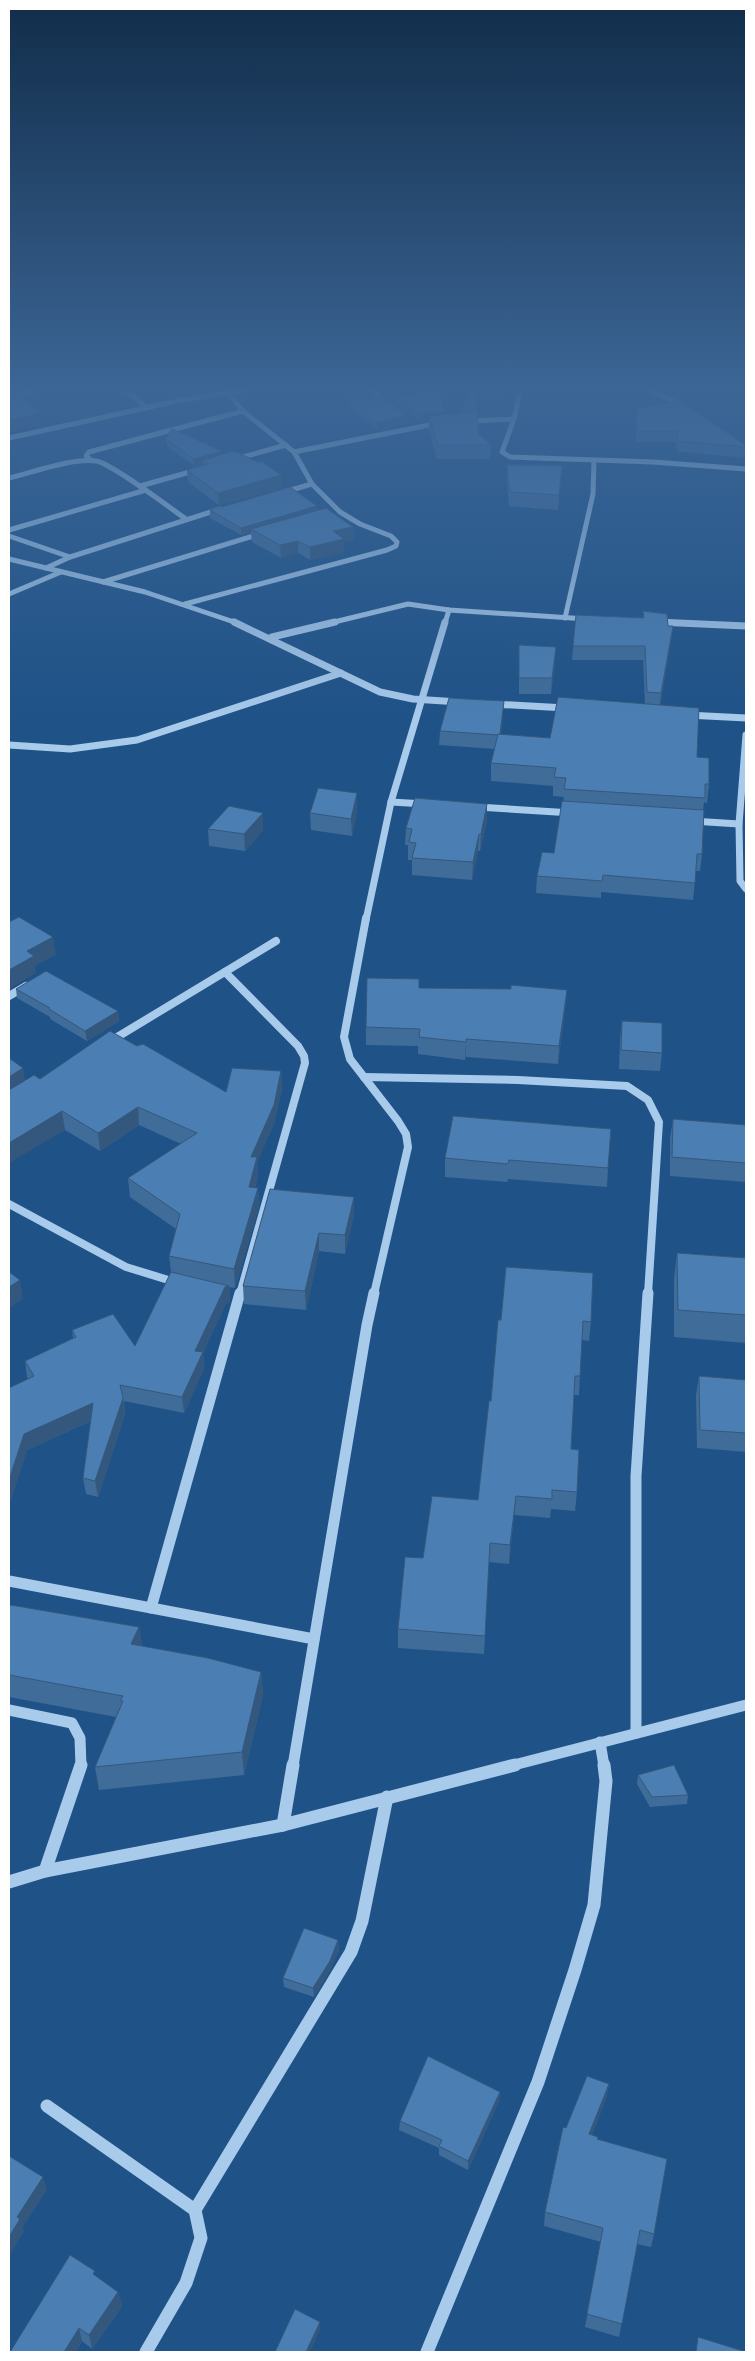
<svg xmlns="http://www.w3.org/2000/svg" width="755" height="2361" font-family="'Work Sans',sans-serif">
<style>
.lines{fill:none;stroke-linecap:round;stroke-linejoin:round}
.minor-far4{stroke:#a8caeb;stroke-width:5}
.minor-far3{stroke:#a8caeb;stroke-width:7}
.minor-far2{stroke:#a8caeb;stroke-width:8}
.minor-far1{stroke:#a8caeb;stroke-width:11}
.minor{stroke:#a8caeb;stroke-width:13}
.wall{fill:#406c99}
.shaded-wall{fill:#34587d}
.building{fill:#4b7eb2;stroke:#34587d}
</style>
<rect width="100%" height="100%" fill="#1f5287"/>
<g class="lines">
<g class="minor-far4">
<polyline points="122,387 147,408"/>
<polyline points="368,387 388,403"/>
<polyline points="521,387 514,419 502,452 510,457 653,462 746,469"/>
<polyline points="643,387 684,406"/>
<polyline points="9,396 33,390 31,387"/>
<polyline points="467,421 514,419"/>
<polyline points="9,438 177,401 259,387"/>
<polyline points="294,452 439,423"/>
<polyline points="236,459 286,445"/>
<polyline points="91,460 86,456 89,452 243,411"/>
<path d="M 9,478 C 34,472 71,458 96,461 C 111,463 170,508 186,519"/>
<polyline points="140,486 197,470"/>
<polyline points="284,492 312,484"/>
<polyline points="9,530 146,490"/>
<polyline points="9,536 70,557"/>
<polyline points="9,559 145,592 237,623"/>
<polyline points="46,568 70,557 220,509"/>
<polyline points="103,582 263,533"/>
<polyline points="9,594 61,572"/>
<polyline points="185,604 387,550 396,546 397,542 391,536 360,524 340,512 312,484 294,452 243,411 228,393"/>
<polyline points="565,618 593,494 594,461"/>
<polyline points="657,622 680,623"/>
<polyline points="330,623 408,604 449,610 587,619"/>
<polyline points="445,623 449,610"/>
</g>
<g class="minor-far3">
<polyline points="234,622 380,692 413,699 459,702"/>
<polyline points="657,622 746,626"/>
<polyline points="272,637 335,622"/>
<polyline points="492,704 566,708"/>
<polyline points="687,715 746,718"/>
<polyline points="746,735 739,824 740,881 746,889"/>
<polyline points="9,745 70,749 137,740 341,673"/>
<polyline points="391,802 425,804"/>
<polyline points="477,807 572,813"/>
<polyline points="692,821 739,824"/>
<polyline points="366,920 391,802 445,622"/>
</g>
<g class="minor-far2">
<polyline points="366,918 344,1037 350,1059 398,1121 406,1134 408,1147 374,1294"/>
<polyline points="225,972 298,1046 304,1056 305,1063 240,1294"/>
<polyline points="9,996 26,986"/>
<polyline points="109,1042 276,941"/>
<polyline points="364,1077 518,1080 627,1086 648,1100 659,1122 648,1294"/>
<polyline points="9,1204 126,1267 178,1283"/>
</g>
<g class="minor-far1">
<polyline points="9,1581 314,1639"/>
<polyline points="151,1608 240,1293"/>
<polyline points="9,1710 72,1723 80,1738 81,1766"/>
<polyline points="636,1733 636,1476 648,1293"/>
<polyline points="600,1742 604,1766"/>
<polyline points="293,1766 367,1325 374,1293"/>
<polyline points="510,1766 746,1705"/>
</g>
<g class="minor">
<polyline points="283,1825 293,1765"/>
<polyline points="45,1871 81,1765"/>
<polyline points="9,1882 45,1871 283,1825 515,1765"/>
<polyline points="47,2106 195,2210 201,2238 186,2283 146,2352"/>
<polyline points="195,2210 351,1952 362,1921 387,1797"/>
<polyline points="427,2352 538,2082 575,1970 594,1905 606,1781 604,1765"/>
</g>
</g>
<g class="wall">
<polygon points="417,387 421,387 443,408 447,414 460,413 461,410 475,387 479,434 491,445 490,459 437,459 429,430 429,420 419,421 395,403 395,396 418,394"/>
<polygon points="476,387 503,387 503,394 476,392"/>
<polygon points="676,397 746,446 746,458 677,451 676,442 636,442 637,409 675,401"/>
<polygon points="349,400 407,423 377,429 349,407"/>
<polygon points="166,439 222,455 281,475 282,488 219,505 188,482 187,470 203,465 203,464 195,466 167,446"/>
<polygon points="507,465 562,466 558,510 509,506 507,480"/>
<polygon points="317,506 317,510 353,527 354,540 344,542 344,552 310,560 298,553 281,558 252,542 251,533 241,535 210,518 210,510"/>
<polygon points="643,611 668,626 673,626 671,640 660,705 697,757 709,784 707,803 704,802 703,810 702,854 700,871 696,871 693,900 601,892 601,898 536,893 537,876 554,853 564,797 553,796 553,786 491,781 491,763 495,749 439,745 440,731 503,715 501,734 550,738 645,704 643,660 572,660 576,615 643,618"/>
<polygon points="519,645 555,662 551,694 519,694"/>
<polygon points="357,793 357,810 352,836 311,830 310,813"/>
<polygon points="487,821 480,851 478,851 472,880 412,875 412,860 408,860 408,845 405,845 406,828"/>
<polygon points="208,829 263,830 245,851 209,846"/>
<polygon points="419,988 567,990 565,1008 558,1064 466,1057 465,1060 418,1054 418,1046 366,1045 366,1027"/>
<polygon points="16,989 118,1011 119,1021 87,1041 50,1019 50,1017 17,998"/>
<polygon points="622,1021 662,1053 660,1071 619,1069 620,1039"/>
<polygon points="137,1046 226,1092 281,1071 282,1089 274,1123 257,1162 258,1176 255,1188 258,1188 259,1206 235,1288 229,1287 230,1302 226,1303 203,1353 204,1368 184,1413 124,1401 125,1414 98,1497 86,1494 83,1478 91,1421 27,1450 10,1502 9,1501 9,1388 28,1379 27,1377 25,1361 73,1338 72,1330 135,1346 171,1272 169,1256 176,1229 130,1197 128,1178 181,1144 139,1125 100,1151 65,1130 25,1080 40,1079"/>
<polygon points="453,1116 608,1168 607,1187 508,1179 507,1182 445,1177 445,1158"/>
<polygon points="673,1119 746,1125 746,1182 670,1176 670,1138"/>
<polygon points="354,1197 354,1215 345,1254 319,1251 306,1310 244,1304 243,1286"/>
<polygon points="677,1253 746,1258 746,1343 674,1337 674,1279"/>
<polygon points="506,1267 591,1322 589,1341 582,1340 580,1376 579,1395 574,1395 571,1449 577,1492 575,1511 551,1509 550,1518 514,1515 509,1564 489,1562 484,1654 398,1648 398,1629 423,1558 478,1500 501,1320"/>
<polygon points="699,1376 746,1380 746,1452 697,1448 696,1395"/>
<polygon points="9,1605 139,1627 142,1646 261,1672 263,1695 244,1775 99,1790 95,1767 116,1717 9,1697"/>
<polygon points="638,1775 688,1795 687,1804 650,1807 637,1784"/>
<polygon points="338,1940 339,1950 330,1970 314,1997 284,1987 283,1978"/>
<polygon points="609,2084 606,2098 592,2135 597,2139 654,2234 651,2247 637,2244 619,2337 585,2327 601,2242 544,2226 545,2212 566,2128"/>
<polygon points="500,2092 499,2101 468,2170 439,2155 439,2148 399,2130 400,2121"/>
<polygon points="97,2277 118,2292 122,2306 92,2349 82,2341 76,2352 10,2352"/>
</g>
<g class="shaded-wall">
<polygon points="447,411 446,418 429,416 429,420 419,421 419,414"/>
<polygon points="42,413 44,424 9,431 9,420"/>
<polygon points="407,416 407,423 377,429 377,422"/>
<polygon points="222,451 223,458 203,460 203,464 195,466 194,459"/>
<polygon points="562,466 561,480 558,510 559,495"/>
<polygon points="281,475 282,488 219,505 218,493"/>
<polygon points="317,506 318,514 251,529 251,533 241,535 241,528"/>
<polygon points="353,527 354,540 344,542 344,552 310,560 310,547 333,531"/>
<polygon points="298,541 298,553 281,558 280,545"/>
<polygon points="673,626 671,640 659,708 661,693"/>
<polygon points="556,647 555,662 551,694 552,678"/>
<polygon points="504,701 503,715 499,749 499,735"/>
<polygon points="357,793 357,810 352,836 351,819"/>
<polygon points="487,804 487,821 480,851 481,834"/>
<polygon points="263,813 263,830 245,851 244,834"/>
<polygon points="479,834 478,851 472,880 473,862"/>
<polygon points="53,937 56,955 35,966 36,973 9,989 9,970 27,951"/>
<polygon points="567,990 565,1008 558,1064 559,1046"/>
<polygon points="118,1011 119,1021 87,1041 85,1031"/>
<polygon points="466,1039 466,1057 465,1060 466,1042"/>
<polygon points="23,1068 26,1086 9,1097 9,1077"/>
<polygon points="281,1071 282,1089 274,1123 257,1162 258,1176 250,1205 249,1187 251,1157"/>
<polygon points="138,1107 139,1125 100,1151 98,1133"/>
<polygon points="62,1111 65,1130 9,1163 9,1143"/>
<polygon points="258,1188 259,1206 235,1288 234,1269"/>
<polygon points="354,1197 354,1215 345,1254 345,1235"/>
<polygon points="319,1233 319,1251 306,1310 305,1291"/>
<polygon points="20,1280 23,1299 9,1308 9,1287"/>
<polygon points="229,1286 230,1302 226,1303 203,1353 204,1368 184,1413 182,1397 195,1351 225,1287"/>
<polygon points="123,1398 125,1414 98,1497 95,1481"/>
<polygon points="93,1403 95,1419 27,1450 10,1502 9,1495 9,1480 24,1434"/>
<polygon points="516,1496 514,1515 509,1564 510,1545"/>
<polygon points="139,1627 143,1650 131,1644"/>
<polygon points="261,1672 263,1695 244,1775 242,1752"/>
<polygon points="338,1940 339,1950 330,1970 314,1997 313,1988"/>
<polygon points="609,2084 606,2098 587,2148 589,2134"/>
<polygon points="500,2092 499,2101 468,2170 468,2161"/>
<polygon points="43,2177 47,2190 23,2227 24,2232 9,2256 9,2237 17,2217"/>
<polygon points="118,2292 122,2306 92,2349 89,2335"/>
<polygon points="320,2322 320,2330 310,2352 306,2352"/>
<polygon points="79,2328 82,2341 76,2352 64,2352"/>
</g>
<g class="building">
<polygon points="418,387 421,387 427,393 441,392 443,408 447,411 419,414 395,396 420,393"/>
<polygon points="469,387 475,387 477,410 461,410"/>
<polygon points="9,390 17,393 42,413 9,420"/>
<polygon points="383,397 407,416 377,422 349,400"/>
<polygon points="676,397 746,446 746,447 678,441 677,431 637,431 637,409 676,401"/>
<polygon points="477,412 479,434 491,445 438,445 429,416"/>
<polygon points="172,429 222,451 194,459 166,439"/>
<polygon points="234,451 258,462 261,461 281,475 218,493 187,470 209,464 203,460"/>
<polygon points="507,465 562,466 559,495 510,492"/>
<polygon points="290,487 317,506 241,528 210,510 229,505"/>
<polygon points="326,508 353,527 333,531 344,539 310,547 298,541 280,545 251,529"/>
<polygon points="643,611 667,614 668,626 673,626 661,693 647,692 645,646 573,646 576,615 644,618"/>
<polygon points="519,645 556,647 552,678 519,678"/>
<polygon points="558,697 699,708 697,757 709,758 709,784 705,784 705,798 564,789 566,778 554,777 556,768 491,763 498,734 550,738"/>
<polygon points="449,698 504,701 500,734 498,734 498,735 440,731"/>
<polygon points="318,788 357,793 351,819 310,813"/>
<polygon points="415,798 487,804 481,834 479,834 473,862 412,858 416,843 409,842 412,829 406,828"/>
<polygon points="562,801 704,810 702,854 697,854 695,883 603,875 602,881 537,876 542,852 554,853"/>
<polygon points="229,806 263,813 244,834 208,829"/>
<polygon points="19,917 53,937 27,951 34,956 9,970 9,922"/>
<polygon points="46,971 118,1011 85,1031 49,1009 50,1008 16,989"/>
<polygon points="367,978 419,979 419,988 511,989 511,985 567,990 559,1046 466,1039 466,1042 419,1037 420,1029 366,1027"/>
<polygon points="622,1021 662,1023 662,1053 621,1050"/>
<polygon points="110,1031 137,1046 143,1044 226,1092 232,1068 281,1071 274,1105 251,1157 257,1157 249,1187 258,1188 234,1269 169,1256 180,1214 128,1178 197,1133 138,1107 98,1133 62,1111 9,1143 9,1090 34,1075 40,1079"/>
<polygon points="9,1058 23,1068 9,1077"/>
<polygon points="453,1116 611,1129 608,1168 509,1160 508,1164 445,1158"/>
<polygon points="673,1119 746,1125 746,1163 672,1157"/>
<polygon points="270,1189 354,1197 345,1235 319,1233 305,1291 243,1286"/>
<polygon points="677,1253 746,1258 746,1315 678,1310"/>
<polygon points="506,1267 593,1273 591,1322 583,1321 580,1376 575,1376 571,1449 579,1450 577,1492 552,1490 552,1499 516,1496 510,1545 490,1543 485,1636 398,1629 405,1557 423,1558 432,1496 478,1500 489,1401 491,1401 498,1320 501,1320"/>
<polygon points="9,1272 20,1280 9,1287"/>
<polygon points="171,1272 229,1286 225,1287 195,1351 203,1352 182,1397 120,1385 123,1398 95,1481 83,1478 93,1403 24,1434 9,1480 9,1388 34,1376 25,1361 76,1337 72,1330 113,1314 135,1346"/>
<polygon points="699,1376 746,1380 746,1433 700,1430"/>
<polygon points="9,1605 17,1606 139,1627 131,1644 208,1658 261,1672 242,1752 95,1767 123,1701 120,1701 123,1696 9,1675"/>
<polygon points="674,1765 688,1795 652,1797 638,1775"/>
<polygon points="304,1928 338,1940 330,1961 313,1988 283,1978"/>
<polygon points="428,2056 500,2092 468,2161 439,2146 442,2140 400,2121"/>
<polygon points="587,2076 609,2084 589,2134 598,2137 597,2139 667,2159 654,2234 640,2230 622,2324 587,2314 603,2228 545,2212 563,2127 566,2128"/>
<polygon points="9,2156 43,2177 17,2217 20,2219 9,2237"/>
<polygon points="70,2255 95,2271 93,2274 118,2292 89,2335 79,2328 64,2352 10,2352"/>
<polygon points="295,2309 320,2322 306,2352 275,2352"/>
<polygon points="698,2337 743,2351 743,2352 696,2352"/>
</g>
<linearGradient id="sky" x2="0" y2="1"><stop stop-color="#112d4a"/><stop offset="0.54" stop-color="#3c6696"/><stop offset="1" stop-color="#3c6696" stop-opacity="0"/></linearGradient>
<rect width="755" height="718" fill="url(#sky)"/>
<rect width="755" height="2361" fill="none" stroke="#ffffff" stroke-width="20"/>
</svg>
